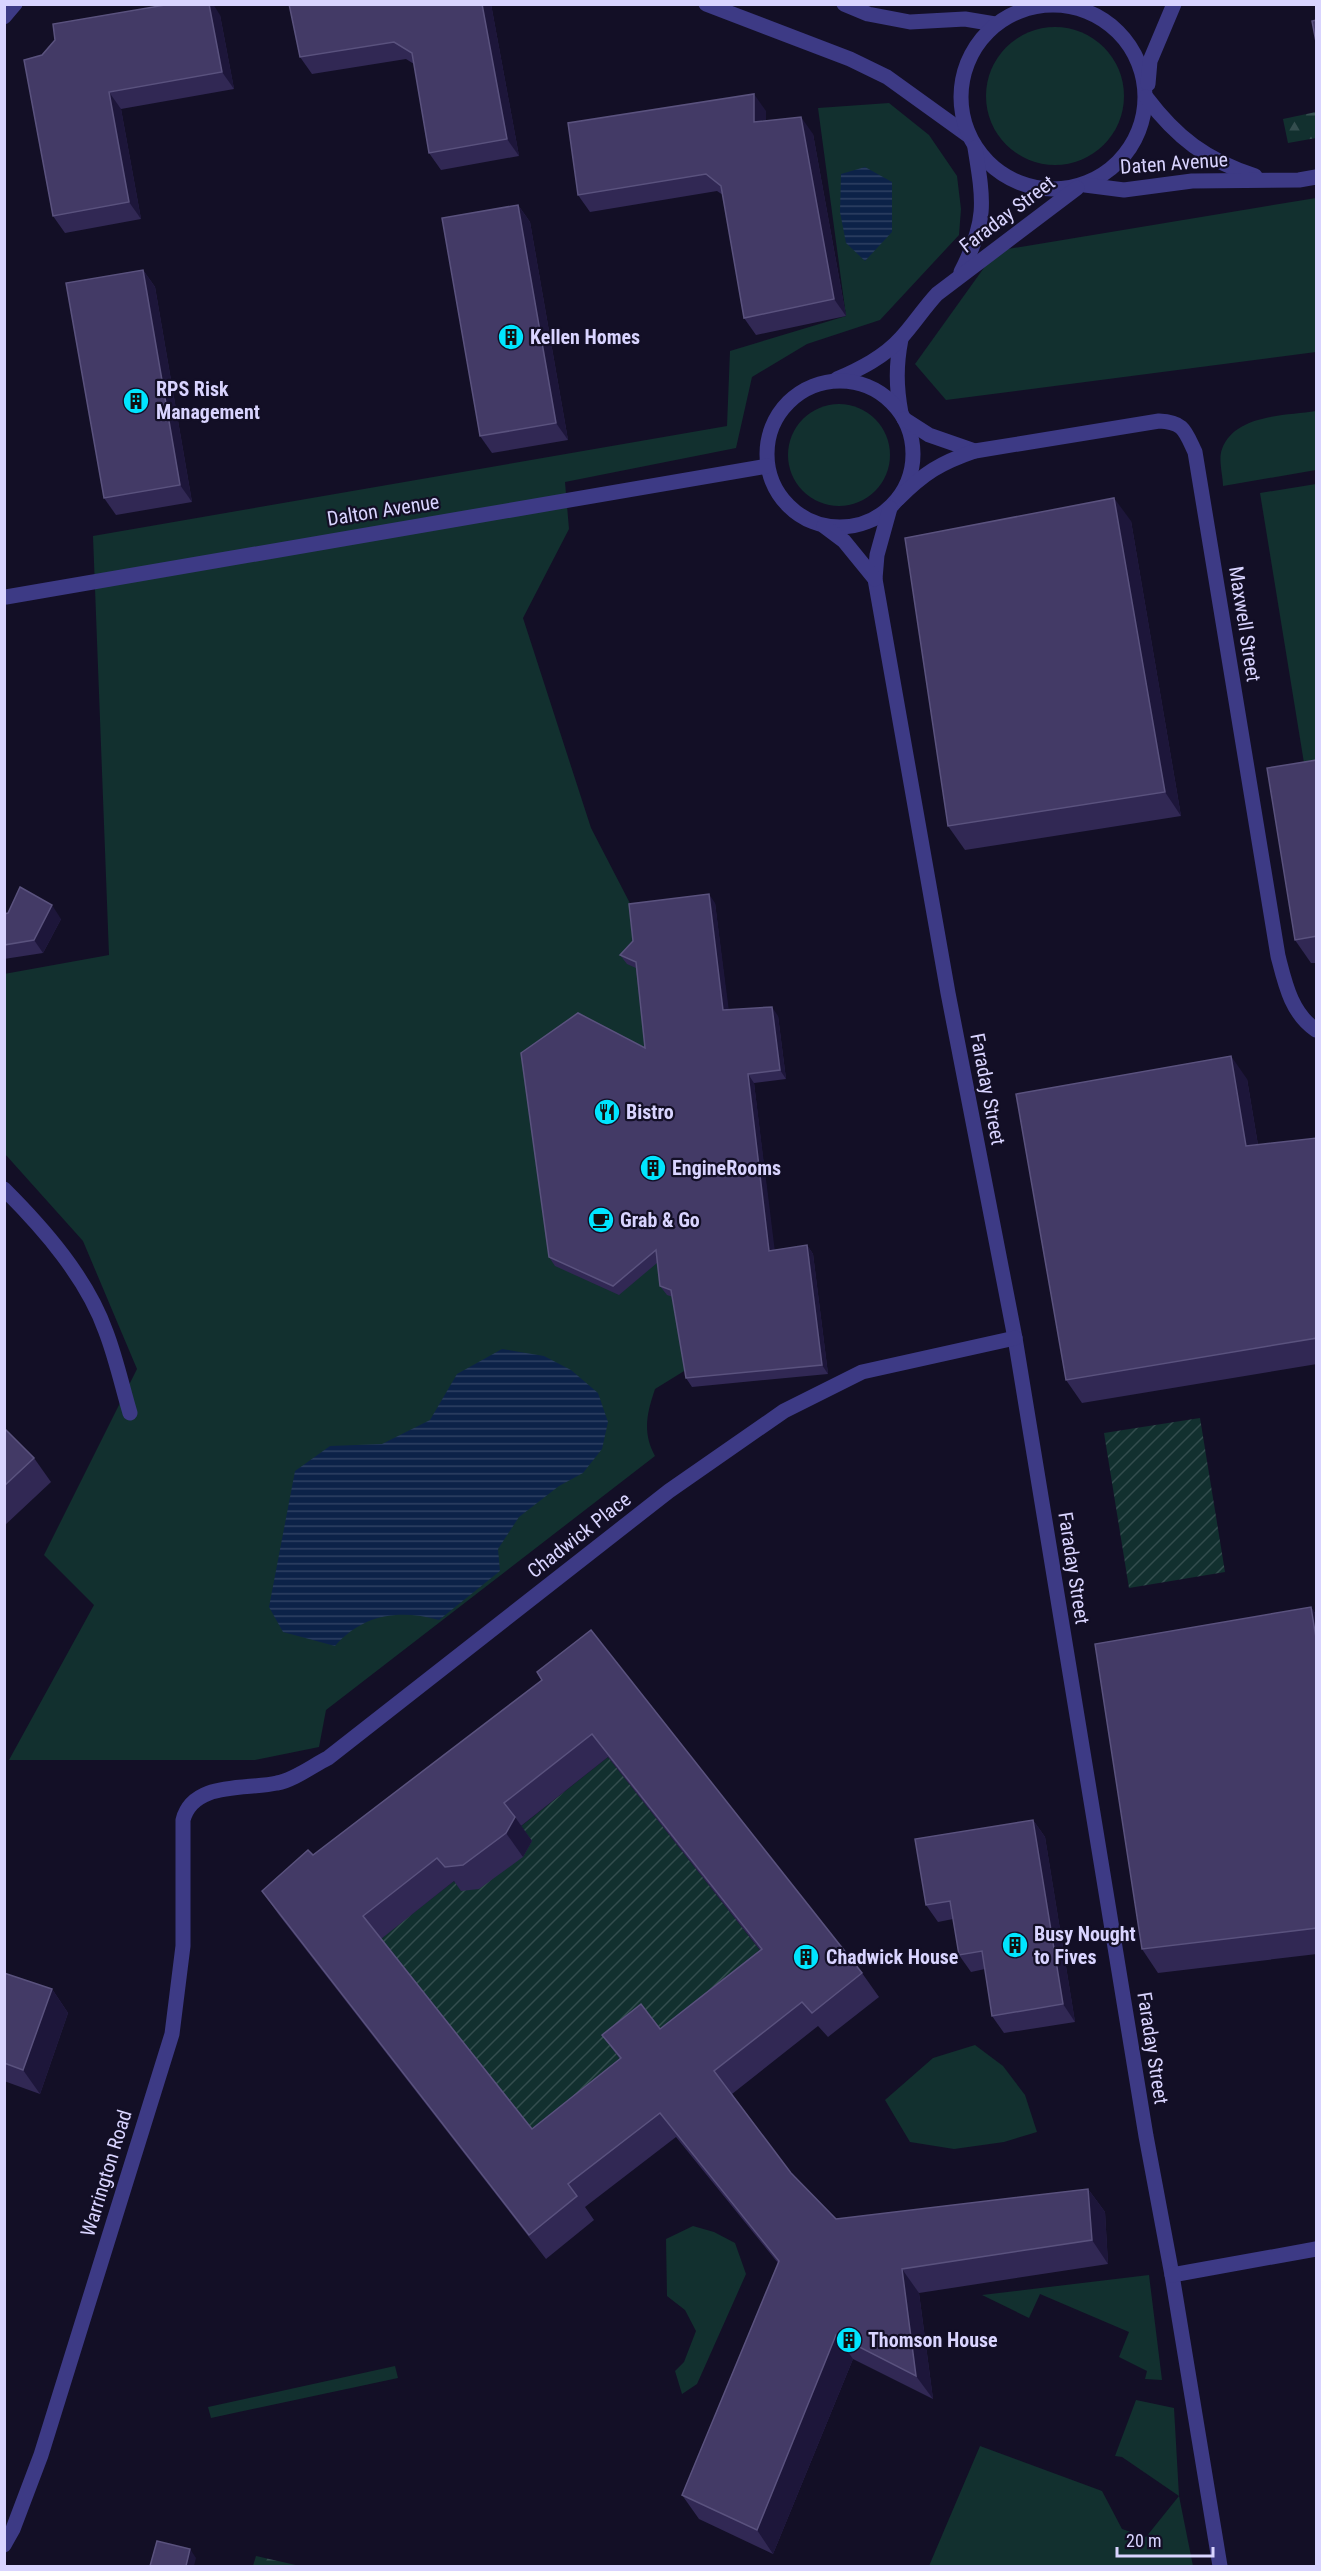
<svg xmlns="http://www.w3.org/2000/svg" width="1321" height="2571" font-family="'Roboto Condensed',sans-serif">
<style>
.green{fill:#12302f}
.forest{fill:url(#forest-firs)}
.garden{fill:url(#garden-furrows)}
.water{fill:url(#water-rules)}
.lines{fill:none;stroke-linecap:round;stroke-linejoin:round}
.minor{stroke:#3d3a85;stroke-width:15}
.wall{fill:#312854;fill-rule:evenodd}
.shaded-wall{fill:#1d163a}
.building{fill:#433a66;stroke:#5a527e;stroke-width:1.5;fill-rule:evenodd}
.labels{text-anchor:middle;dominant-baseline:central;stroke-width:4.5;stroke-linejoin:round;paint-order:stroke}
.street-label{font-size:20px;fill:#d9d4ff;stroke:#130f26}
.poi-label{font-size:20px;font-weight:bold;fill:#d9d4ff;stroke:#130f26;text-anchor:start}
</style>
<defs>
<pattern id="forest-firs" width="22" height="20" patternUnits="userSpaceOnUse" patternTransform="scale(1.5)"><rect width="22" height="20" fill="#12302f"/><path d="M5 1l3.5 6h-7zM16 11l3.5 6h-7z" fill="#344d4e"/></pattern>
<pattern id="garden-furrows" width="10" height="10" patternUnits="userSpaceOnUse" patternTransform="scale(1.5)"><rect width="10" height="10" fill="#12302f"/><path d="M-1 1l2-2M0 10L10 0M9 11l2-2" fill="none" stroke="#344d4e"/></pattern>
<pattern id="water-rules" width="6" height="5" patternUnits="userSpaceOnUse" patternTransform="scale(1.5)"><rect width="6" height="5" fill="#0c2248"/><path d="M0 2.5h6" fill="none" stroke="#2f4163"/></pattern>
</defs>
<rect width="100%" height="100%" fill="#130f26"/>
<g class="green">
<circle cx="1055" cy="96" r="69"/>
<path d="M 889,103 L 929,135 L 957,176 L 961,209 L 959,235 L 880,320 L 807,344 L 752,377 L 736,448 L 565,482 L 569,529 L 523,618 L 591,828 L 635,913 L 642,971 L 662,1258 L 678,1299 L 689,1368 L 655,1389 C 647,1413 642,1432 655,1456 L 326,1710 L 319,1747 L 255,1760 L 9,1760 L 94,1605 L 44,1555 L 137,1369 L 83,1241 L 5,1154 L 4,974 L 109,955 L 93,536 L 727,426 L 730,351 L 846,316 L 818,108 Z"/>
<polygon points="1316,198 1316,352 946,400 915,364 996,251"/>
<circle cx="839" cy="455" r="51"/>
<path d="M 1316,411 L 1316,470 L 1223,486 C 1223,476 1218,459 1222,449 C 1235,414 1285,416 1316,411 Z"/>
<polygon points="1316,484 1316,768 1305,769 1260,493"/>
<polygon points="975,2045 1003,2066 1025,2095 1037,2132 1004,2142 954,2149 910,2142 885,2100 933,2058"/>
<polygon points="693,2226 714,2232 735,2243 746,2274 697,2384 682,2394 675,2371 684,2362 696,2331 685,2310 667,2296 666,2239"/>
<polygon points="1149,2275 1162,2380 1145,2379 1147,2371 1119,2357 1129,2332 1040,2294 1029,2318 982,2295"/>
<polygon points="395,2366 398,2378 211,2418 208,2407"/>
<polygon points="1136,2400 1174,2408 1179,2496 1193,2566 929,2566 980,2446 1102,2491 1122,2529 1146,2537 1179,2496 1122,2457 1115,2456"/>
</g>
<g class="forest">
<polygon points="1316,112 1316,138 1288,143 1283,119"/>
<polygon points="256,2556 300,2566 253,2566"/>
</g>
<g class="garden">
<polygon points="1200,1418 1225,1572 1129,1588 1104,1433"/>
<polygon points="608,1757 778,1973 632,2076 549,2152 379,1940 454,1881 461,1890 520,1827"/>
</g>
<g class="water">
<polygon points="865,167 892,182 892,232 865,261 846,243 840,212 841,174"/>
<path d="M 502,1349 L 544,1356 L 571,1370 L 598,1393 L 608,1422 L 602,1449 L 583,1473 L 559,1486 L 519,1517 L 498,1549 L 500,1571 L 439,1620 C 399,1609 363,1614 335,1646 L 283,1632 L 269,1607 L 295,1471 L 330,1446 L 382,1444 L 430,1420 L 457,1374 Z"/>
</g>
<g class="lines">
<g class="minor">
<polyline points="706,4 850,59 887,77 969,136"/>
<polyline points="844,4 868,14 910,22 965,19 995,24"/>
<circle cx="1053" cy="97" r="92"/>
<polyline points="4,17 15,4"/>
<polyline points="1148,84 1150,61 1174,4"/>
<path d="M 1146,97 C 1177,138 1206,160 1255,176"/>
<polyline points="1085,185 1124,190 1192,181 1299,180 1316,177"/>
<path d="M 961,272 C 987,221 984,203 975,148"/>
<path d="M 901,339 C 896,365 896,386 901,413"/>
<path d="M 837,379 C 860,369 884,357 901,338 C 913,325 924,308 937,294 L 1077,188"/>
<circle cx="840" cy="454" r="73"/>
<polyline points="904,419 929,435 975,451"/>
<path d="M 898,499 C 924,473 940,463 975,451 L 1159,421 C 1184,422 1185,431 1195,452 L 1278,956 C 1285,983 1291,1013 1316,1030"/>
<polyline points="890,508 877,555 875,579 948,993 1015,1338 1146,2136 1172,2275 1220,2566"/>
<polyline points="824,526 844,541 875,579"/>
<polyline points="6,597 767,466"/>
<path d="M 4,1189 C 44,1229 87,1278 106,1332 C 116,1358 122,1386 130,1413"/>
<polyline points="1172,2275 1316,2249"/>
<path d="M 4,2545 L 13,2529 L 41,2455 L 172,2034 L 183,1946 L 183,1820 C 193,1781 246,1790 277,1783 C 294,1780 312,1766 328,1758 L 669,1491 L 784,1411 L 862,1372 L 1015,1338"/>
</g>
</g>
<g class="wall">
<polygon points="289,4 491,4 519,156 441,170 429,153 414,64 406,59 312,74 300,57"/>
<polygon points="220,15 234,89 121,109 141,219 65,233 53,216 24,60"/>
<polygon points="766,111 766,121 813,134 846,316 756,335 744,318 723,195 717,191 590,212 578,195"/>
<polygon points="518,205 530,222 568,440 492,453 480,436"/>
<polygon points="143,270 155,287 192,502 116,515 104,498"/>
<polygon points="1131,521 1181,816 965,850 948,826"/>
<polygon points="1317,760 1317,963 1311,963 1295,940"/>
<polygon points="715,903 728,1009 778,1016 786,1079 754,1083 774,1250 807,1245 813,1254 828,1374 692,1387 686,1378 673,1297 667,1295 660,1286 657,1263 619,1295 555,1266 549,1257 645,1048 636,968 627,964 620,955"/>
<polygon points="4,914 61,919 43,953 4,959"/>
<polygon points="1247,1079 1258,1145 1317,1138 1317,1364 1082,1403 1066,1380"/>
<polygon points="4,1428 34,1458 51,1482 4,1526"/>
<polygon points="1311,1607 1317,1616 1317,1954 1158,1973 1142,1949"/>
<path d="M 542,1680 L 862,1973 L 879,1997 L 828,2037 L 818,2026 L 732,2094 L 791,2173 L 836,2219 L 1088,2189 L 1105,2212 L 1108,2264 L 919,2293 L 933,2399 L 853,2359 L 773,2554 L 699,2519 L 682,2495 L 778,2263 L 676,2137 L 585,2207 L 594,2220 L 546,2259 L 279,1915 L 262,1891 L 313,1855 ZM 608,1757 L 760,1950 L 660,2029 L 602,2035 L 620,2059 L 532,2129 L 381,1939 L 454,1881 L 461,1891 L 479,1889 L 523,1857 L 532,1841 L 521,1826 Z"/>
<polygon points="1033,1820 1045,1837 1075,2022 1004,2033 992,2016 985,1969 971,1972 959,1955 953,1919 938,1922 926,1905"/>
<polygon points="4,1973 52,1989 68,2013 40,2094 4,2081"/>
</g>
<g class="shaded-wall">
<polygon points="209,4 213,4 220,15 234,89 222,72"/>
<polygon points="482,4 491,4 519,156 507,139"/>
<polygon points="109,92 121,109 141,219 129,202"/>
<polygon points="754,94 766,111 766,139 754,122"/>
<polygon points="801,117 813,134 846,316 834,299"/>
<polygon points="518,205 530,222 568,440 556,423"/>
<polygon points="143,270 155,287 192,502 180,485"/>
<polygon points="1114,498 1131,521 1181,816 1165,792"/>
<polygon points="709,894 715,903 730,1019 723,1010"/>
<polygon points="52,905 61,919 43,953 34,940"/>
<polygon points="772,1007 778,1016 786,1079 780,1070"/>
<polygon points="1231,1056 1247,1079 1262,1169 1246,1146"/>
<polygon points="748,1074 754,1083 776,1260 769,1251"/>
<polygon points="807,1245 813,1254 828,1374 822,1365"/>
<polygon points="1311,1607 1317,1616 1317,1644"/>
<polygon points="515,1817 532,1841 523,1857 506,1833"/>
<polygon points="1033,1820 1045,1837 1075,2022 1063,2004"/>
<polygon points="52,1989 68,2013 40,2094 23,2070"/>
<polygon points="1088,2189 1105,2212 1108,2264 1092,2240"/>
<polygon points="902,2269 919,2293 933,2399 916,2376"/>
<polygon points="836,2335 853,2359 773,2554 757,2530"/>
<polygon points="190,2549 196,2558 194,2566 186,2566"/>
</g>
<g class="building">
<polygon points="171,4 209,4 222,72 109,92 129,202 53,216 24,60 42,55 55,40 53,24"/>
<polygon points="289,4 482,4 507,139 429,153 412,53 394,42 300,57"/>
<polygon points="1317,20 1317,47 1312,21"/>
<polygon points="754,94 754,122 801,117 834,299 744,318 721,186 706,174 578,195 568,123"/>
<polygon points="518,205 556,423 480,436 442,218"/>
<polygon points="143,270 180,485 104,498 66,283"/>
<polygon points="1114,498 1165,792 948,826 905,538"/>
<polygon points="1317,760 1317,936 1295,940 1267,768"/>
<polygon points="20,887 52,905 34,940 4,945 4,914 8,913"/>
<polygon points="709,894 723,1010 772,1007 780,1070 748,1074 769,1251 807,1245 822,1365 686,1378 671,1290 660,1286 656,1250 613,1286 549,1257 521,1053 578,1013 645,1048 636,962 620,955 633,941 629,904"/>
<polygon points="1231,1056 1246,1146 1317,1138 1317,1338 1066,1380 1016,1094"/>
<polygon points="4,1428 34,1458 4,1486"/>
<polygon points="1311,1607 1317,1644 1317,1928 1142,1949 1095,1644"/>
<path d="M 591,1630 L 862,1973 L 812,2013 L 802,2002 L 714,2071 L 791,2173 L 836,2219 L 1088,2189 L 1092,2240 L 902,2269 L 916,2376 L 836,2335 L 757,2530 L 682,2495 L 779,2261 L 660,2113 L 568,2184 L 577,2196 L 529,2235 L 262,1891 L 308,1850 L 313,1855 L 542,1680 L 537,1672 ZM 592,1734 L 762,1949 L 660,2029 L 641,2004 L 602,2035 L 621,2058 L 532,2129 L 363,1916 L 437,1858 L 445,1867 L 463,1865 L 506,1833 L 515,1817 L 504,1803 Z"/>
<polygon points="1033,1820 1063,2004 992,2016 982,1951 959,1955 950,1901 926,1905 915,1839"/>
<polygon points="4,1973 52,1989 23,2070 4,2063"/>
<polygon points="157,2541 190,2549 186,2566 150,2566"/>
</g>
<defs>
<g id="building-disc" transform="scale(1.35)"><circle r="9.5" fill="#00e5ff" stroke="#130f26"/><path d="M-4-6H4V6H1V3H-1V6H-4ZM-2.5-4.3h1.7v1.8h-1.7ZM.8-4.3h1.7v1.8H.8ZM-2.5-1h1.7V.8h-1.7ZM.8-1h1.7V.8H.8Z" fill="#111"/></g>
<g id="restaurant-disc" transform="scale(1.35)"><circle r="9.5" fill="#00e5ff" stroke="#130f26"/><path d="M-5-6h1v4h1v-4h1v4h1v-4h1v5L-1.5 .5V6h-2V.5L-5-1ZM5-6V6H3V1.5H1.5Q1.5-4 5-6Z" fill="#111"/></g>
<g id="cafe-disc" transform="scale(1.35)"><circle r="9.5" fill="#00e5ff" stroke="#130f26"/><path d="M-5.5-4.5H6V0H3Q3 3.5 0 3.5H-2.5Q-5.5 3.5-5.5 0ZM3-3.2v2h1.7v-2ZM-6 4.5H4V6H-6Z" fill="#111"/></g>
</defs>
<g fill-rule="evenodd">
<use href="#building-disc" x="511" y="337"/>
<use href="#building-disc" x="136" y="401"/>
<use href="#restaurant-disc" x="607" y="1112"/>
<use href="#building-disc" x="653" y="1168"/>
<use href="#cafe-disc" x="601" y="1220"/>
<use href="#building-disc" x="1015" y="1945"/>
<use href="#building-disc" x="806" y="1957"/>
<use href="#building-disc" x="849" y="2340"/>
</g>
<g class="labels">
<g class="street-label">
<text transform="translate(1174 163) rotate(-4)">Daten Avenue</text>
<text transform="translate(1007 214) rotate(-37)">Faraday Street</text>
<text transform="translate(383 510) rotate(-9)">Dalton Avenue</text>
<text transform="translate(1245 624) rotate(81)">Maxwell Street</text>
<text transform="translate(988 1089) rotate(79)">Faraday Street</text>
<text transform="translate(579 1535) rotate(-38)">Chadwick Place</text>
<text transform="translate(1074 1568) rotate(81)">Faraday Street</text>
<text transform="translate(1153 2048) rotate(81)">Faraday Street</text>
<text transform="translate(106 2173) rotate(-73)">Warrington Road</text>
</g>
<g class="poi-label">
<text x="530" y="337">Kellen Homes</text>
<text x="156" y="389">RPS Risk<tspan x="156" dy="23">Management</tspan></text>
<text x="626" y="1112">Bistro</text>
<text x="672" y="1168">EngineRooms</text>
<text x="620" y="1220">Grab &amp; Go</text>
<text x="1034" y="1934">Busy Nought<tspan x="1034" dy="23">to Fives</tspan></text>
<text x="826" y="1957">Chadwick House</text>
<text x="868" y="2340">Thomson House</text>
</g>
</g>
<rect width="1321" height="2571" fill="none" stroke="#d9d4ff" stroke-width="12"/>
<path d="M1117 2547v9h96v-9" fill="none" stroke="#d9d4ff" stroke-width="3"/>
<text x="1126" y="2547" font-size="18" fill="#d9d4ff" stroke="#130f26" stroke-width="4.5" paint-order="stroke">20 m</text>
</svg>
